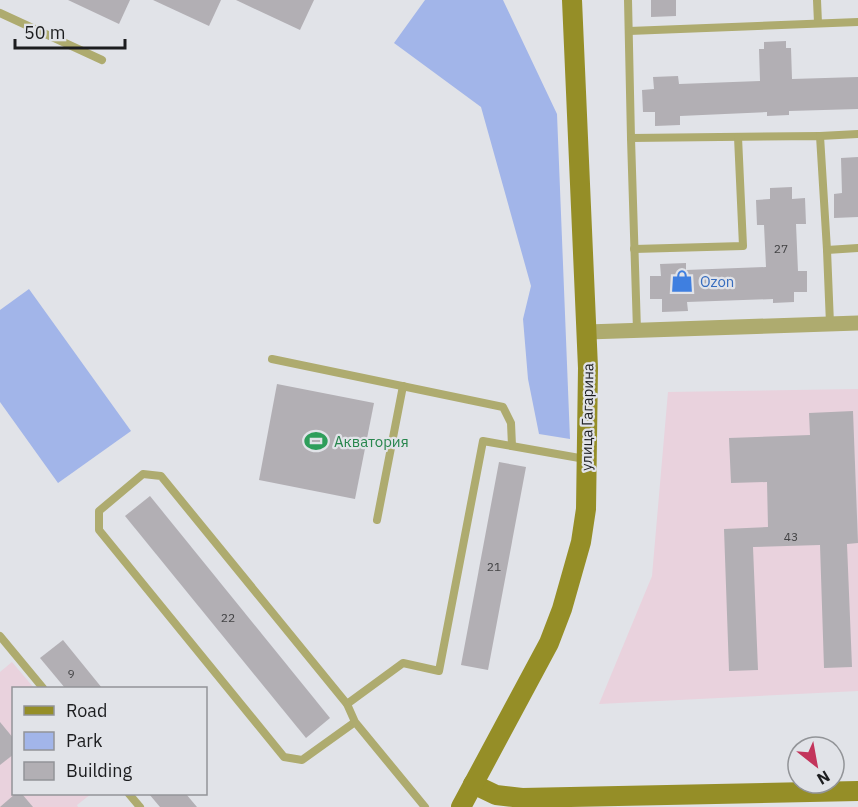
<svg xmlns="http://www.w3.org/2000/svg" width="858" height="807" font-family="'IBM Plex Sans',sans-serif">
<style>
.industrial{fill:#e9d2dd}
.green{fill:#a2b5e9}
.building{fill:#b2afb4}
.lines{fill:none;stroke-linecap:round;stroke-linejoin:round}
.lane{stroke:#aeab6f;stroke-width:8}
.street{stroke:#aeab6f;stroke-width:15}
.secondary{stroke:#958e27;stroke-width:20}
.labels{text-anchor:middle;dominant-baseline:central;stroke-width:4.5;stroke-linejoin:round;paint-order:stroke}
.number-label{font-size:12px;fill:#424244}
.shop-label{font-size:15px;fill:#366cbe;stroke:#e1e3e8;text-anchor:start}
.street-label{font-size:15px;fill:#1c1d1f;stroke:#e1e3e8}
.leisure-label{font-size:15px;fill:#27864d;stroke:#e1e3e8;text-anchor:start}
</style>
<rect width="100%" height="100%" fill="#e1e3e8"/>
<g class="industrial">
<polygon points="858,389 858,691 599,704 652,576 668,392"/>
<polygon points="12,662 34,688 14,688 14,794 91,794 77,805 78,807 0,807 0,672"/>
</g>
<g class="green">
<polygon points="425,0 503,0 557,114 570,439 539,434 528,379 523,319 531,286 481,107 394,43"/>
<polygon points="29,289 131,431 58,483 0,402 0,310"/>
</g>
<g class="building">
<polygon points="68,0 130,0 119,24"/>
<polygon points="153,0 221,0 209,26"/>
<polygon points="236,0 314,0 300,30"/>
<polygon points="651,0 676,0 676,16 651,17"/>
<polygon points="786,41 786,48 791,48 792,79 858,77 858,109 789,111 789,115 767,116 767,112 680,116 680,125 655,126 655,112 643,112 642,90 654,89 653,77 678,76 679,84 760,81 759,49 764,49 764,42"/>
<polygon points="858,157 858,217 834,218 834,194 842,193 841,158"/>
<polygon points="792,187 792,199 805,198 806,224 796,224 798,271 807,271 807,292 794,292 794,302 773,303 773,299 687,302 688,311 662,312 662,299 650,299 650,276 661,276 660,264 686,263 686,270 766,267 764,225 757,225 756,200 770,199 770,188"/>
<polygon points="277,384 374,403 355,499 259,480"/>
<polygon points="853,411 858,543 847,544 852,667 824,668 820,545 753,547 758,670 729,671 724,529 768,527 767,482 731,483 729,438 810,435 809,413"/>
<polygon points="499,462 526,467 488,670 461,665"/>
<polygon points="150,496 330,718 306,738 125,516"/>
<polygon points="63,640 102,688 65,688 40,658"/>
<polygon points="0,722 14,739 14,754 0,765"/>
<polygon points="15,794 22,794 33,807 0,807"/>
<polygon points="149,794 186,794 197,807 160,807"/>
</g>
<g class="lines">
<g class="lane">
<polyline points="628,0 631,138 820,136 827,250 858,248"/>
<polyline points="817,0 818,23"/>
<polyline points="0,13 102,60"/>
<polyline points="629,31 858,22"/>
<polyline points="820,136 858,134"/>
<polyline points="631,138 637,330"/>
<polyline points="634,249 743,246 738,137"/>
<polyline points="827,250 830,324"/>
<polyline points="272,359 503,407 511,423 512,446"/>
<polyline points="377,520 403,386"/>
<polyline points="0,636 43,688"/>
<polyline points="347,704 403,663 439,671 483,441 585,459"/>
<polyline points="355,722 302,760 284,757 99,530 99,511 143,474 161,476 347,704 355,722 425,807"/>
<polyline points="129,794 140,807"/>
</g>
<polyline class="street" points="587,332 858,323"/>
<g class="secondary">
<polyline points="473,784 496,795 522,798 858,791"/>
<polyline points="461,807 549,643 562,609 581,542 586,509 588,368 572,0"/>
</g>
</g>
<defs>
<g id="shop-bare" transform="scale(1.8)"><path d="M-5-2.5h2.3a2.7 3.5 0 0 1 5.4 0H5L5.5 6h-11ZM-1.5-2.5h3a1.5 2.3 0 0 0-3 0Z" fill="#3f7fe0" stroke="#e1e3e8" stroke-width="2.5" paint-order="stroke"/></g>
<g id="stadium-bare" transform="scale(1.8)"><path d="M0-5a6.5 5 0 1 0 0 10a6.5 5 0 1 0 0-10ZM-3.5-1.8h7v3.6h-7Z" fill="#2e9e5b" stroke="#e1e3e8" stroke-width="2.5" paint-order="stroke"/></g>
</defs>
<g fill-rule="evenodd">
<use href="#shop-bare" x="682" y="281"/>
<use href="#stadium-bare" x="316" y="441"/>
</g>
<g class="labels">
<g class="number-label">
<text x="781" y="248">27</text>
<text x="791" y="536">43</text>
<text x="494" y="566">21</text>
<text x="228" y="617">22</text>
<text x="71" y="673">9</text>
</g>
<g class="shop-label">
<text x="700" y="281">Ozon</text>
</g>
<g class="street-label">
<text transform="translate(587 417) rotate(-89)">улица Гагарина</text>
</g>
<g class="leisure-label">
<text x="334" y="441">Акватория</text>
</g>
</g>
<rect x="12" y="687" width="195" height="108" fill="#e1e3e8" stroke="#929498" stroke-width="1.5"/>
<rect x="24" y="706" width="30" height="9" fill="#958e27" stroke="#929498" stroke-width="1.5"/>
<text x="66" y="717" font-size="18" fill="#1c1d1f">Road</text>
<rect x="24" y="732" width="30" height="18" fill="#a2b5e9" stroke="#929498" stroke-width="1.5"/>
<text x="66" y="747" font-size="18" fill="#1c1d1f">Park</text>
<rect x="24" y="762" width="30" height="18" fill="#b2afb4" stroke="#929498" stroke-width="1.5"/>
<text x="66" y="777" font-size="18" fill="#1c1d1f">Building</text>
<g transform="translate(816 765) rotate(149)"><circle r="28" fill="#e1e3e8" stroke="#929498" stroke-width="1.5"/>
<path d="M0-4.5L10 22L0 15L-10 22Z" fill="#c3345b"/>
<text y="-9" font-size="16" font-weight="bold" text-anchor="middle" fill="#1c1d1f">N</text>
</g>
<path d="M15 39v9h110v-9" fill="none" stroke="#1c1d1f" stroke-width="3"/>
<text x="24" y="39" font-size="18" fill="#1c1d1f" stroke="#e1e3e8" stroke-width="4.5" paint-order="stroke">50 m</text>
</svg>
